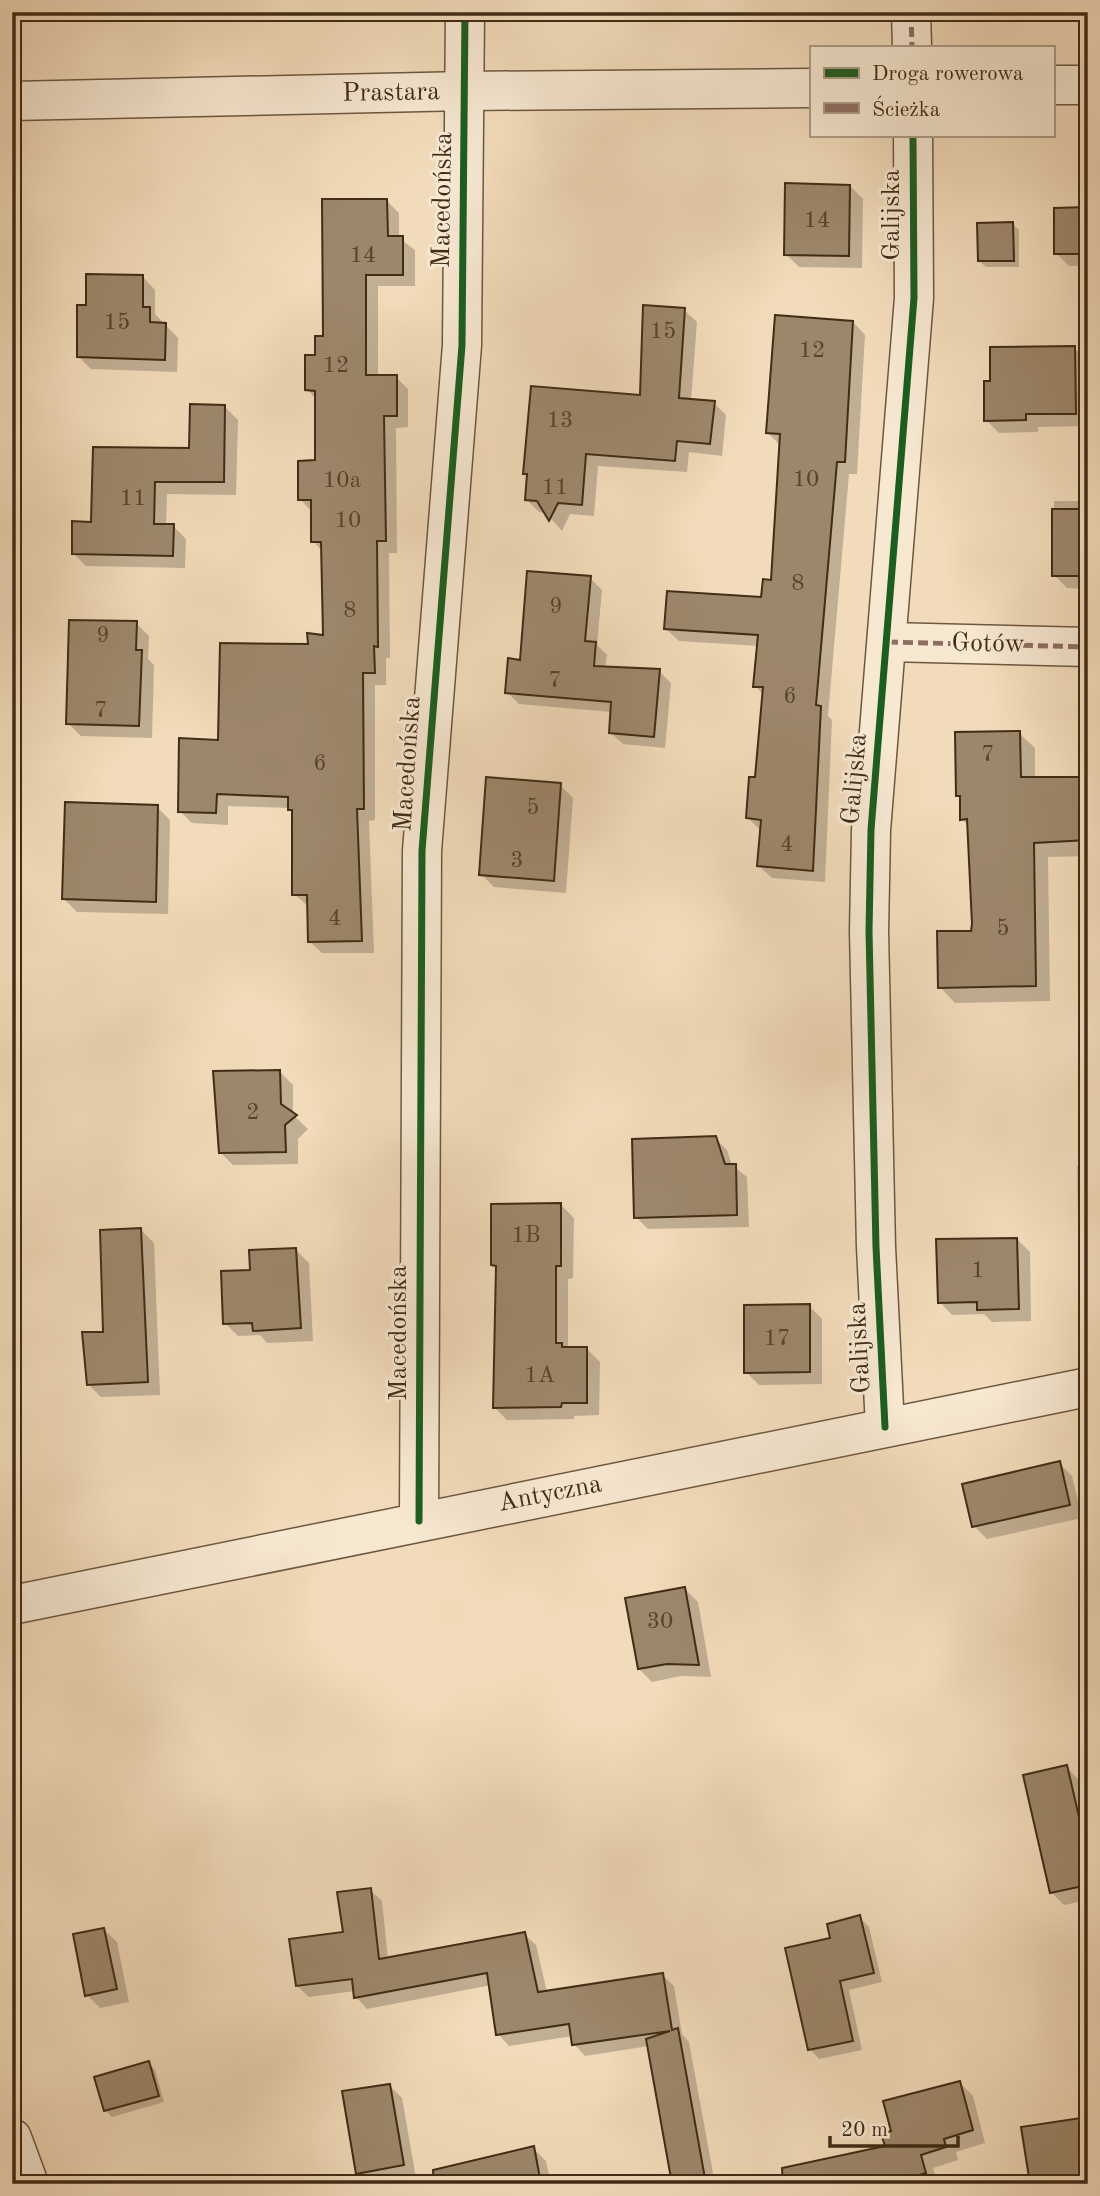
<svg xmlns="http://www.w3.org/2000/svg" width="1100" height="2196" font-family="'Old Standard TT',serif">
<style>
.shadow{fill:#0003}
.building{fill:#9d876b;stroke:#412c16;stroke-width:2}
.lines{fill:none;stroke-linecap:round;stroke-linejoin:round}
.minor-casing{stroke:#6d583f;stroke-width:41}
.minor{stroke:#f7e8d2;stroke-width:38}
.quiet{stroke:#8d6e63;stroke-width:5;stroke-dasharray:10 5;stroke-linecap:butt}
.cycleway-casing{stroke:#f7e8d2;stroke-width:11}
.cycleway{stroke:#1b5e20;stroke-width:7}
.labels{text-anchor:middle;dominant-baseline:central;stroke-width:6;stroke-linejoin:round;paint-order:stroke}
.number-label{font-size:23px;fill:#58432b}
.street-label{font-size:26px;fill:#412c16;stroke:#f7e8d2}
</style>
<rect width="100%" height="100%" fill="#f2dbba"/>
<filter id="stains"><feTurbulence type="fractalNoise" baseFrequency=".00286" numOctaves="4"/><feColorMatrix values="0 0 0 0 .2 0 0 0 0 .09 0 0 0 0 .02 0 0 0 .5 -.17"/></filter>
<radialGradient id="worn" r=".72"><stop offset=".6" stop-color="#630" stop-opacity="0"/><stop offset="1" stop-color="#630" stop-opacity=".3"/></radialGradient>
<g class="shadow">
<polygon points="118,12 146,12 120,14"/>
<polygon points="850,186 863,199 862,268 799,267 786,254"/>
<polygon points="387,201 399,213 399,238 415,250 415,286 378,286 378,377 396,377 408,389 408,427 396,428 397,553 389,553 390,658 386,658 386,685 375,685 375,820 369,821 374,953 322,953 309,941 309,907 294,894 294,813 289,808 228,806 228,825 192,823 180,811 220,741 309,645 325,637 323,552 313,541 313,513 300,499 317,462 316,399 307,389 325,337"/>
<polygon points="1088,209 1088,266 1069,266 1056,253"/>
<polygon points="1013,224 1019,230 1019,267 986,267 979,261"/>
<polygon points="143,277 155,290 155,314 178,338 177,372 91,369 78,356 87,307"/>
<polygon points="684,310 697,322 691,401 714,403 726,415 722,456 689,452 687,472 598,466 594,516 570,514 562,531 546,513 539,512 527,500 529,476 525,473 642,397"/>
<polygon points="853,322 865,335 857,474 849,474 828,716 832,720 825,882 772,878 759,866 760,830 748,818 756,779 764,695 755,686 759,646 679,641 666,629 763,599 773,582 781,446 768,433"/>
<polygon points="1074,348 1087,361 1088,426 1038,427 1038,432 999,433 986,420 992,383"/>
<polygon points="225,407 238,420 236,495 167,494 166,526 173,526 186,539 185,568 86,566 73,553 191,449"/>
<polygon points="1054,501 1088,501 1088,589 1067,588 1054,575"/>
<polygon points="590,578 602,590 597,645 607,655 605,669 659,671 671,683 665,748 623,744 611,733 612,712 519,704 507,692"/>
<polygon points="136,623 149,636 148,659 154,665 152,738 81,736 68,723"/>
<polygon points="1019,733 1035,748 1035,778 1088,777 1088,856 1048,857 1050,1001 955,1003 940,987 973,933 969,826 962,819 962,800 957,795"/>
<polygon points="560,785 573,798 566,893 494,887 481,874"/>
<polygon points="157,807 170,820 168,914 77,912 64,899"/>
<polygon points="280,1072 293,1085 293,1115 308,1129 298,1139 298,1164 233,1165 220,1152"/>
<polygon points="715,1138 727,1150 732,1165 747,1177 749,1227 648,1229 636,1217"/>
<polygon points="1077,1166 1088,1166 1088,1228 1078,1218"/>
<polygon points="561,1205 574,1218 573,1278 568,1279 568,1349 587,1349 600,1362 599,1415 574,1416 574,1419 507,1420 494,1407 497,1269 493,1265"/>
<polygon points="141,1230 154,1243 160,1395 101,1397 88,1384"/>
<polygon points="1017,1239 1030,1252 1031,1321 992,1322 984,1314 952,1315 940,1302"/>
<polygon points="296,1250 309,1263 313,1341 267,1343 260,1335 238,1336 225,1323 252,1271"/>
<polygon points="809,1306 822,1319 822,1384 759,1385 746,1372"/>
<polygon points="1059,1463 1072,1476 1082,1518 987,1539 974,1526"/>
<polygon points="685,1589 698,1602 711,1677 681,1676 652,1682 639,1669"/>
<polygon points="1066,1767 1079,1780 1088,1817 1088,1900 1064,1905 1051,1892"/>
<polygon points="370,1890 382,1901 388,1959 524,1934 536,1945 547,1992 662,1975 674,1986 682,2034 689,2042 715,2184 674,2184 649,2046 585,2056 574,2044 573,2036 509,2046 498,2034 491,1985 367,2009 356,1997 355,1991 309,1997 297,1986 345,1934"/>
<polygon points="859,1917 869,1927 882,1982 849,1990 862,2050 819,2059 810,2049 832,1939"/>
<polygon points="104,1930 117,1942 129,2002 100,2008 87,1995"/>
<polygon points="149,2063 155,2070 164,2102 112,2117 105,2110"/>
<polygon points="960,2083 973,2096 985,2143 956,2152 958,2160 933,2168 938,2184 804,2184 887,2148 893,2132"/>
<polygon points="389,2085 402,2098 416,2178 368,2184 358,2173"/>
<polygon points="1088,2122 1088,2184 1032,2184"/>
<polygon points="533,2148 546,2161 551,2184 462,2184"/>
</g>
<g class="building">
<polygon points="785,183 850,185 849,256 784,255"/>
<polygon points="322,199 387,199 388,236 403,236 403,275 366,275 366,375 397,375 397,416 384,416 386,541 377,541 378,647 374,646 375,673 363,673 364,809 357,809 362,941 308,942 307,895 292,895 292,810 288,810 288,797 217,794 216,813 178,812 179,738 218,740 220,643 308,644 307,633 323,635 321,542 311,542 311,500 298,500 298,461 315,460 315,391 305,390 305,355 315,355 315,336 323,336"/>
<polygon points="1088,207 1088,254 1054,254 1054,208"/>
<polygon points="1013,222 1014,261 978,261 977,223"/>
<polygon points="86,274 143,275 143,307 150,307 150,322 166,323 165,360 77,357 77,305 86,305"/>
<polygon points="643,305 685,308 679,398 715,401 710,444 677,441 675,461 586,454 582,505 558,503 549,521 537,501 525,500 527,474 523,474 531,386 640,395"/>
<polygon points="775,315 853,321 845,462 837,462 816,705 821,706 813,871 757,866 761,820 746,818 749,777 755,777 763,687 753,687 758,635 664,629 667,591 761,597 763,579 771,580 780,434 766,433"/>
<polygon points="1075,346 1076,414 1026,414 1026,420 984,421 984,381 990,381 990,347"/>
<polygon points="190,404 225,405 224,482 155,482 154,524 174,524 173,556 72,554 72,521 91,522 93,447 189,448"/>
<rect x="1052" y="509" width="36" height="67"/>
<polygon points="527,571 591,576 585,641 596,642 594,666 660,669 654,737 609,733 611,702 505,693 508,658 520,660"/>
<polygon points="69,620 137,621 136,650 142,650 139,726 66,724"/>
<polygon points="1020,731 1021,777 1088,777 1088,840 1034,843 1036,986 938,988 937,931 971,931 972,924 967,819 960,820 960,796 956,796 955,732"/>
<polygon points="486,777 561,783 554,881 479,875"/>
<polygon points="65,802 158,805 156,902 62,899"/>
<polygon points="280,1070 281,1104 297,1115 285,1125 286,1152 219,1153 213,1071"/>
<polygon points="716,1136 725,1164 736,1164 737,1215 634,1218 632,1139"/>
<polygon points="561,1203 561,1266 556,1266 556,1343 562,1343 562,1347 587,1347 587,1403 562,1403 561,1407 493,1408 496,1266 491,1265 491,1204"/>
<polygon points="141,1228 148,1382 87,1385 82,1332 103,1332 100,1230"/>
<polygon points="1017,1238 1019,1309 977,1310 977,1302 938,1303 936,1239"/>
<polygon points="296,1248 301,1328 253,1331 252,1323 223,1324 221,1271 250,1270 249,1250"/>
<polygon points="810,1304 810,1372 744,1373 744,1305"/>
<polygon points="1060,1461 1070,1505 972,1527 962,1484"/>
<polygon points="685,1587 699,1665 667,1664 638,1669 625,1598"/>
<polygon points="1067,1765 1088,1856 1088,1885 1050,1893 1023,1775"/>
<polygon points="371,1888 379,1959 525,1932 538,1992 663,1973 672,2030 678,2028 706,2184 672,2184 646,2039 670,2031 572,2045 569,2024 496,2035 487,1973 354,1998 352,1979 296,1986 289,1939 343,1932 337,1892"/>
<polygon points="860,1915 874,1973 840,1981 853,2041 808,2050 785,1948 830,1938 827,1924"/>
<polygon points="104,1928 117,1989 85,1996 73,1934"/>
<polygon points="149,2061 159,2096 104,2111 94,2077"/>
<polygon points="960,2081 973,2130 944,2139 946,2147 921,2155 926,2173 887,2184 783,2184 782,2168 885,2146 881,2134 891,2131 883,2101"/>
<polygon points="390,2084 404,2165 356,2174 342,2091"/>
<polygon points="1088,2117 1088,2178 1030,2184 1021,2127"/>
<polygon points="534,2146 541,2184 434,2184 433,2170"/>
</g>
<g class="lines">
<g class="minor-casing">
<g id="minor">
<polyline points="911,12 912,47"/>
<polyline points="1053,85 1088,85"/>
<polyline points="12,101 466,91 811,88"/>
<polyline points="888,642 1088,647"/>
<polyline points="885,1427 876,1247 869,931 871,830 914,298 913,135"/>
<polyline points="419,1521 422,851 462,345 465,12"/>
<polyline points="12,1605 1088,1387"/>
<polyline points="12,2138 29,2184"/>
</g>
</g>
<use href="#minor" class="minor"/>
<g class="quiet">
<polyline points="911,12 912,47"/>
<polyline points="888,642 1088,647"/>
</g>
<g class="cycleway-casing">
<g id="cycleway">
<polyline points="885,1427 876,1247 869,931 871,830 914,298 913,135"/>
<polyline points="419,1521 422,851 462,345 465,12"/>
</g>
</g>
<use href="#cycleway" class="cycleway"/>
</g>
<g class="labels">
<g class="number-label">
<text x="817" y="220">14</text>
<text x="363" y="255">14</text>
<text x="117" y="322">15</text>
<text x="663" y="331">15</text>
<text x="812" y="350">12</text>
<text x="336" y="365">12</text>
<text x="560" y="420">13</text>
<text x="806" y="479">10</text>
<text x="342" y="480">10a</text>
<text x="555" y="487">11</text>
<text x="133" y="498">11</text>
<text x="348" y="520">10</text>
<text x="798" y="583">8</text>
<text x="556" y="606">9</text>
<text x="350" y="610">8</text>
<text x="103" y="635">9</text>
<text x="555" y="680">7</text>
<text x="790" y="696">6</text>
<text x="101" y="710">7</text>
<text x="988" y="754">7</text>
<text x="320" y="763">6</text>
<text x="533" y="807">5</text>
<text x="787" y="844">4</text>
<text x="517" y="860">3</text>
<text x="335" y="918">4</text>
<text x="1003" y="928">5</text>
<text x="253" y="1112">2</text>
<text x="526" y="1235">1B</text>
<text x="978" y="1270">1</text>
<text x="777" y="1338">17</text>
<text x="540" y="1375">1A</text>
<text x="660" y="1621">30</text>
</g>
<g class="street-label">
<text transform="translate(391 93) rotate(-1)">Prastara</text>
<text transform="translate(443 200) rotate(-89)">Macedońska</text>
<text transform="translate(892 215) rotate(-90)">Galijska</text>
<text transform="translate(988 644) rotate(1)">Gotów</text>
<text transform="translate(408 764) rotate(-86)">Macedońska</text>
<text transform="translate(855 779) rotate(-85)">Galijska</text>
<text transform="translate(399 1333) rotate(-90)">Macedońska</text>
<text transform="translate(860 1348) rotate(-93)">Galijska</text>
<text transform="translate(550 1494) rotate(-11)">Antyczna</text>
</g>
</g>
<rect width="1100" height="2196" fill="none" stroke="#f2dbba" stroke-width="42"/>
<rect x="14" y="14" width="1072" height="2168" fill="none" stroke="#412c16" stroke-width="3.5"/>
<rect x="21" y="21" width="1058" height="2154" fill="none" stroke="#412c16" stroke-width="2"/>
<rect x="810" y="46" width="245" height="91" fill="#f7e8d2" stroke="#ae9d87" stroke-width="2"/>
<rect x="824" y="68" width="35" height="10" fill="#1b5e20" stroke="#ae9d87" stroke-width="2"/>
<text x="872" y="80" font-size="21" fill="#412c16">Droga rowerowa</text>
<rect x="824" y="103" width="35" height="10" fill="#8d6e63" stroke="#ae9d87" stroke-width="2"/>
<text x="872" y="116" font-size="21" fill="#412c16">Ścieżka</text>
<path d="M830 2136v10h128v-10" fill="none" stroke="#412c16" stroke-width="3.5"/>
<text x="841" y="2136" font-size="21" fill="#412c16" stroke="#f7e8d2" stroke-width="5" paint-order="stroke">20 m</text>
<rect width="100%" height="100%" filter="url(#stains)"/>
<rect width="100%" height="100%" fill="url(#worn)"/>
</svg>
